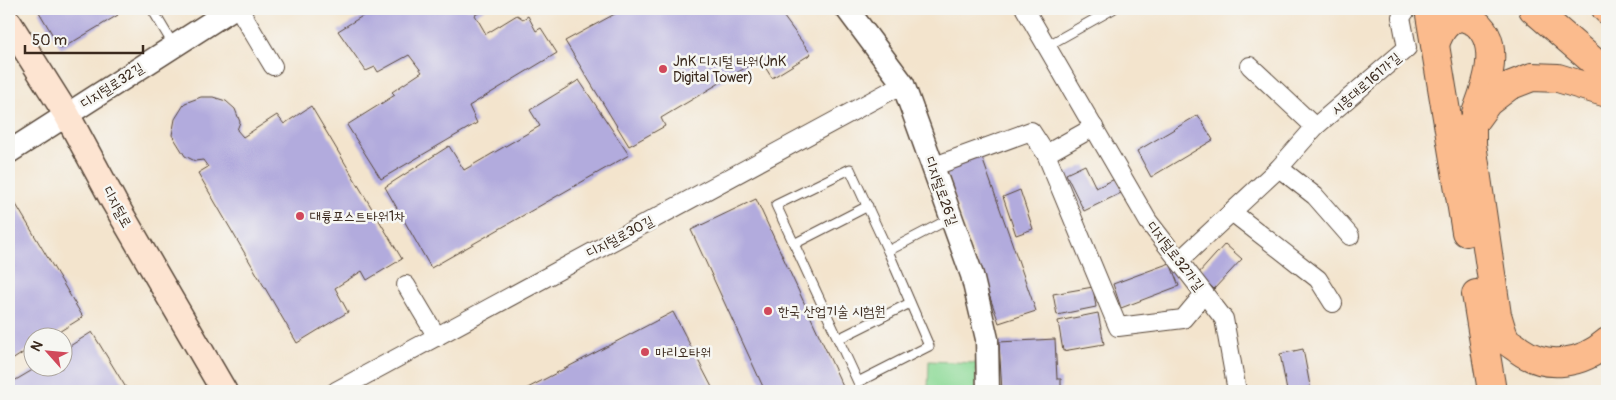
<svg xmlns="http://www.w3.org/2000/svg" width="1616" height="400" font-family="Pangolin,'Poor Story',sans-serif">
<style>
.green{fill:#8dda97;stroke:#64825a}
.building{fill:#b2abdd}
.lines{fill:none;stroke-linecap:round;stroke-linejoin:round}
.service-casing{stroke:#574638;stroke-width:11}
.minor-casing{stroke:#574638;stroke-width:20}
.tertiary-casing{stroke:#574638;stroke-width:25}
.secondary-casing{stroke:#574638;stroke-width:28}
.primary-casing{stroke:#574638;stroke-width:30}
.service{stroke:#fff;stroke-width:9}
.minor{stroke:#fff;stroke-width:18}
.tertiary{stroke:#fff;stroke-width:22}
.secondary{stroke:#fde4d1;stroke-width:25}
.primary{stroke:#fbbb8d;stroke-width:28}
.poi-dot{fill:#d1495b;stroke:#f6f6f2;stroke-width:2}
.labels{text-anchor:middle;dominant-baseline:central;stroke-width:5;stroke-linejoin:round;paint-order:stroke}
.poi-label{font-size:14px;fill:#3b2a1e;stroke:#f6f6f2;text-anchor:start}
.street-label{font-size:14px;fill:#3b2a1e;stroke:#f6f6f2}
</style>
<rect width="100%" height="100%" fill="#f6f6f2"/>
<filter id="ink" filterUnits="userSpaceOnUse"><feTurbulence type="fractalNoise" baseFrequency=".02" numOctaves="2"/><feDisplacementMap in="SourceGraphic" scale="10" xChannelSelector="R" yChannelSelector="G"/><feConvolveMatrix kernelMatrix="1 2 1 2 8 2 1 2 1" color-interpolation-filters="sRGB"/></filter>
<filter id="wash" filterUnits="userSpaceOnUse"><feTurbulence type="fractalNoise" baseFrequency=".0096" numOctaves="4" result="noise"/><feDisplacementMap in="SourceGraphic" scale="20" xChannelSelector="R" yChannelSelector="G"/><feGaussianBlur stdDeviation="1.12" result="paint"/><feColorMatrix in="noise" values="0 0 0 0 0 0 0 0 0 0 0 0 0 0 0 0 0 1.4 0 .05"/><feComposite in="paint" operator="in"/></filter>
<g filter="url(#wash)">
<rect width="100%" height="100%" fill="#f3e4cd"/>
<polygon class="green" points="929,361 976,363 976,391 928,391"/>
<g id="blocks">
<g class="building">
<polygon points="44,9 114,9 118,15 61,49 39,12"/>
<polygon points="374,9 486,9 475,15 486,34 517,15 523,19 528,16 536,31 541,28 557,53 469,106 477,123 381,179 347,125 395,95 392,92 422,72 409,55 378,72 375,67 366,71 338,31"/>
<polygon points="624,9 778,9 811,54 772,78 760,59 661,118 665,126 629,146 565,41"/>
<polygon points="579,80 629,155 431,268 385,187 449,146 464,170 540,126 530,110"/>
<polygon points="201,97 213,97 226,101 235,109 240,122 237,130 243,137 277,115 284,124 311,106 402,259 367,280 362,271 335,288 348,312 297,343 198,173 208,167 203,160 195,161 185,156 172,135 175,119 185,103"/>
<polygon points="1198,115 1213,140 1151,177 1137,151"/>
<polygon points="980,152 1036,311 999,323 945,170"/>
<polygon points="1085,165 1096,188 1117,178 1123,192 1084,211 1066,174"/>
<polygon points="1020,190 1033,229 1016,235 1003,197"/>
<polygon points="11,196 83,317 49,338 32,338 32,347 9,362 9,197"/>
<polygon points="756,199 845,391 765,391 691,230"/>
<polygon points="1225,244 1242,259 1214,289 1198,274"/>
<polygon points="1170,263 1179,286 1121,308 1113,284"/>
<polygon points="1093,287 1096,307 1057,315 1053,294"/>
<polygon points="673,312 714,391 522,391"/>
<polygon points="1098,313 1104,344 1063,351 1058,321"/>
<polygon points="92,332 128,391 9,391 9,384 36,368 62,368 62,351"/>
<polygon points="1055,339 1057,379 1061,379 1061,391 1002,391 999,342"/>
<polygon points="1303,349 1311,391 1287,391 1280,354"/>
</g>
</g>
</g>
<g filter="url(#ink)">
<use href="#blocks" fill-opacity="0" stroke="#574638" stroke-width="1"/>
<g class="lines">
<g class="service-casing">
<g id="service">
<polyline points="152,9 174,46"/>
<polyline points="1047,46 1113,9"/>
<polygon points="850,169 888,251 929,346 858,382 776,205"/>
<polyline points="794,244 868,206"/>
<polyline points="888,251 951,218"/>
<polyline points="838,339 910,303"/>
</g>
</g>
<g class="minor-casing">
<g id="minor">
<polyline points="239,9 273,66"/>
<polyline points="1025,9 1148,221 1224,319 1237,391"/>
<polyline points="1250,66 1315,127"/>
<polyline points="1046,154 1118,327 1183,319 1204,294"/>
<polyline points="932,167 1031,131 1046,154 1094,127"/>
<polyline points="1279,168 1315,196 1350,236"/>
<polyline points="1232,212 1318,279 1333,303"/>
<polyline points="1179,261 1279,168 1315,127 1407,48 1401,17 1407,9"/>
<polyline points="406,285 437,337"/>
<polyline points="336,391 903,84"/>
</g>
</g>
<g class="tertiary-casing">
<g id="tertiary">
<polyline points="847,9 903,84 972,275 987,339 988,391"/>
<polyline points="9,152 232,9"/>
</g>
</g>
<g class="secondary-casing">
<polyline id="secondary" points="9,23 67,115 114,202 224,391"/>
</g>
<g class="primary-casing">
<g id="primary">
<polyline points="1429,9 1466,232"/>
<polyline points="1533,9 1607,73"/>
<polyline points="1606,9 1607,10"/>
<path d="M 1435,44 C 1441,29 1445,22 1461,16 C 1465,18 1471,20 1475,22 C 1503,44 1486,87 1476,113"/>
<path d="M 1607,93 L 1558,78 L 1532,77 L 1509,86 L 1488,102 L 1472,124 L 1472,144 L 1497,315 C 1500,323 1502,335 1507,341 C 1510,344 1516,347 1519,350 C 1547,370 1582,364 1607,342"/>
<polyline points="1476,294 1492,391"/>
</g>
</g>
<use href="#service" class="service"/>
<use href="#minor" class="minor"/>
<use href="#tertiary" class="tertiary"/>
<use href="#secondary" class="secondary"/>
<use href="#primary" class="primary"/>
</g>
</g>
<g class="poi-dot">
<circle cx="663" cy="69" r="5"/>
<circle cx="300" cy="216" r="5"/>
<circle cx="768" cy="311" r="5"/>
<circle cx="645" cy="352" r="5"/>
</g>
<g class="labels">
<g class="poi-label">
<text x="673" y="61">JnK 디지털 타워(JnK<tspan x="673" dy="16">Digital Tower)</tspan></text>
<text x="310" y="216">대륭포스트타워1차</text>
<text x="778" y="311">한국 산업기술 시험원</text>
<text x="655" y="352">마리오타워</text>
</g>
<g class="street-label">
<text transform="translate(1366 84) rotate(-41)">시흥대로161가길</text>
<text transform="translate(112 86) rotate(-33)">디지털로32길</text>
<text transform="translate(941 191) rotate(70)">디지털로26길</text>
<text transform="translate(117 207) rotate(61)">디지털로</text>
<text transform="translate(620 237) rotate(-28)">디지털로30길</text>
<text transform="translate(1175 256) rotate(52)">디지털로32가길</text>
</g>
</g>
<rect width="1616" height="400" fill="none" stroke="#f6f6f2" stroke-width="30"/>
<g transform="translate(48 352) rotate(297)"><circle r="24" fill="#f6f6f2" stroke="#aba49d"/>
<path d="M0-4L9 19L0 12L-9 19Z" fill="#d1495b"/>
<text y="-8" font-size="14" font-weight="bold" text-anchor="middle" fill="#3b2a1e">N</text>
</g>
<path d="M25 45v8h118v-8" fill="none" stroke="#3b2a1e" stroke-width="2.5"/>
<text x="32" y="45" font-size="15" fill="#3b2a1e" stroke="#f6f6f2" stroke-width="4" paint-order="stroke">50 m</text>
</svg>
